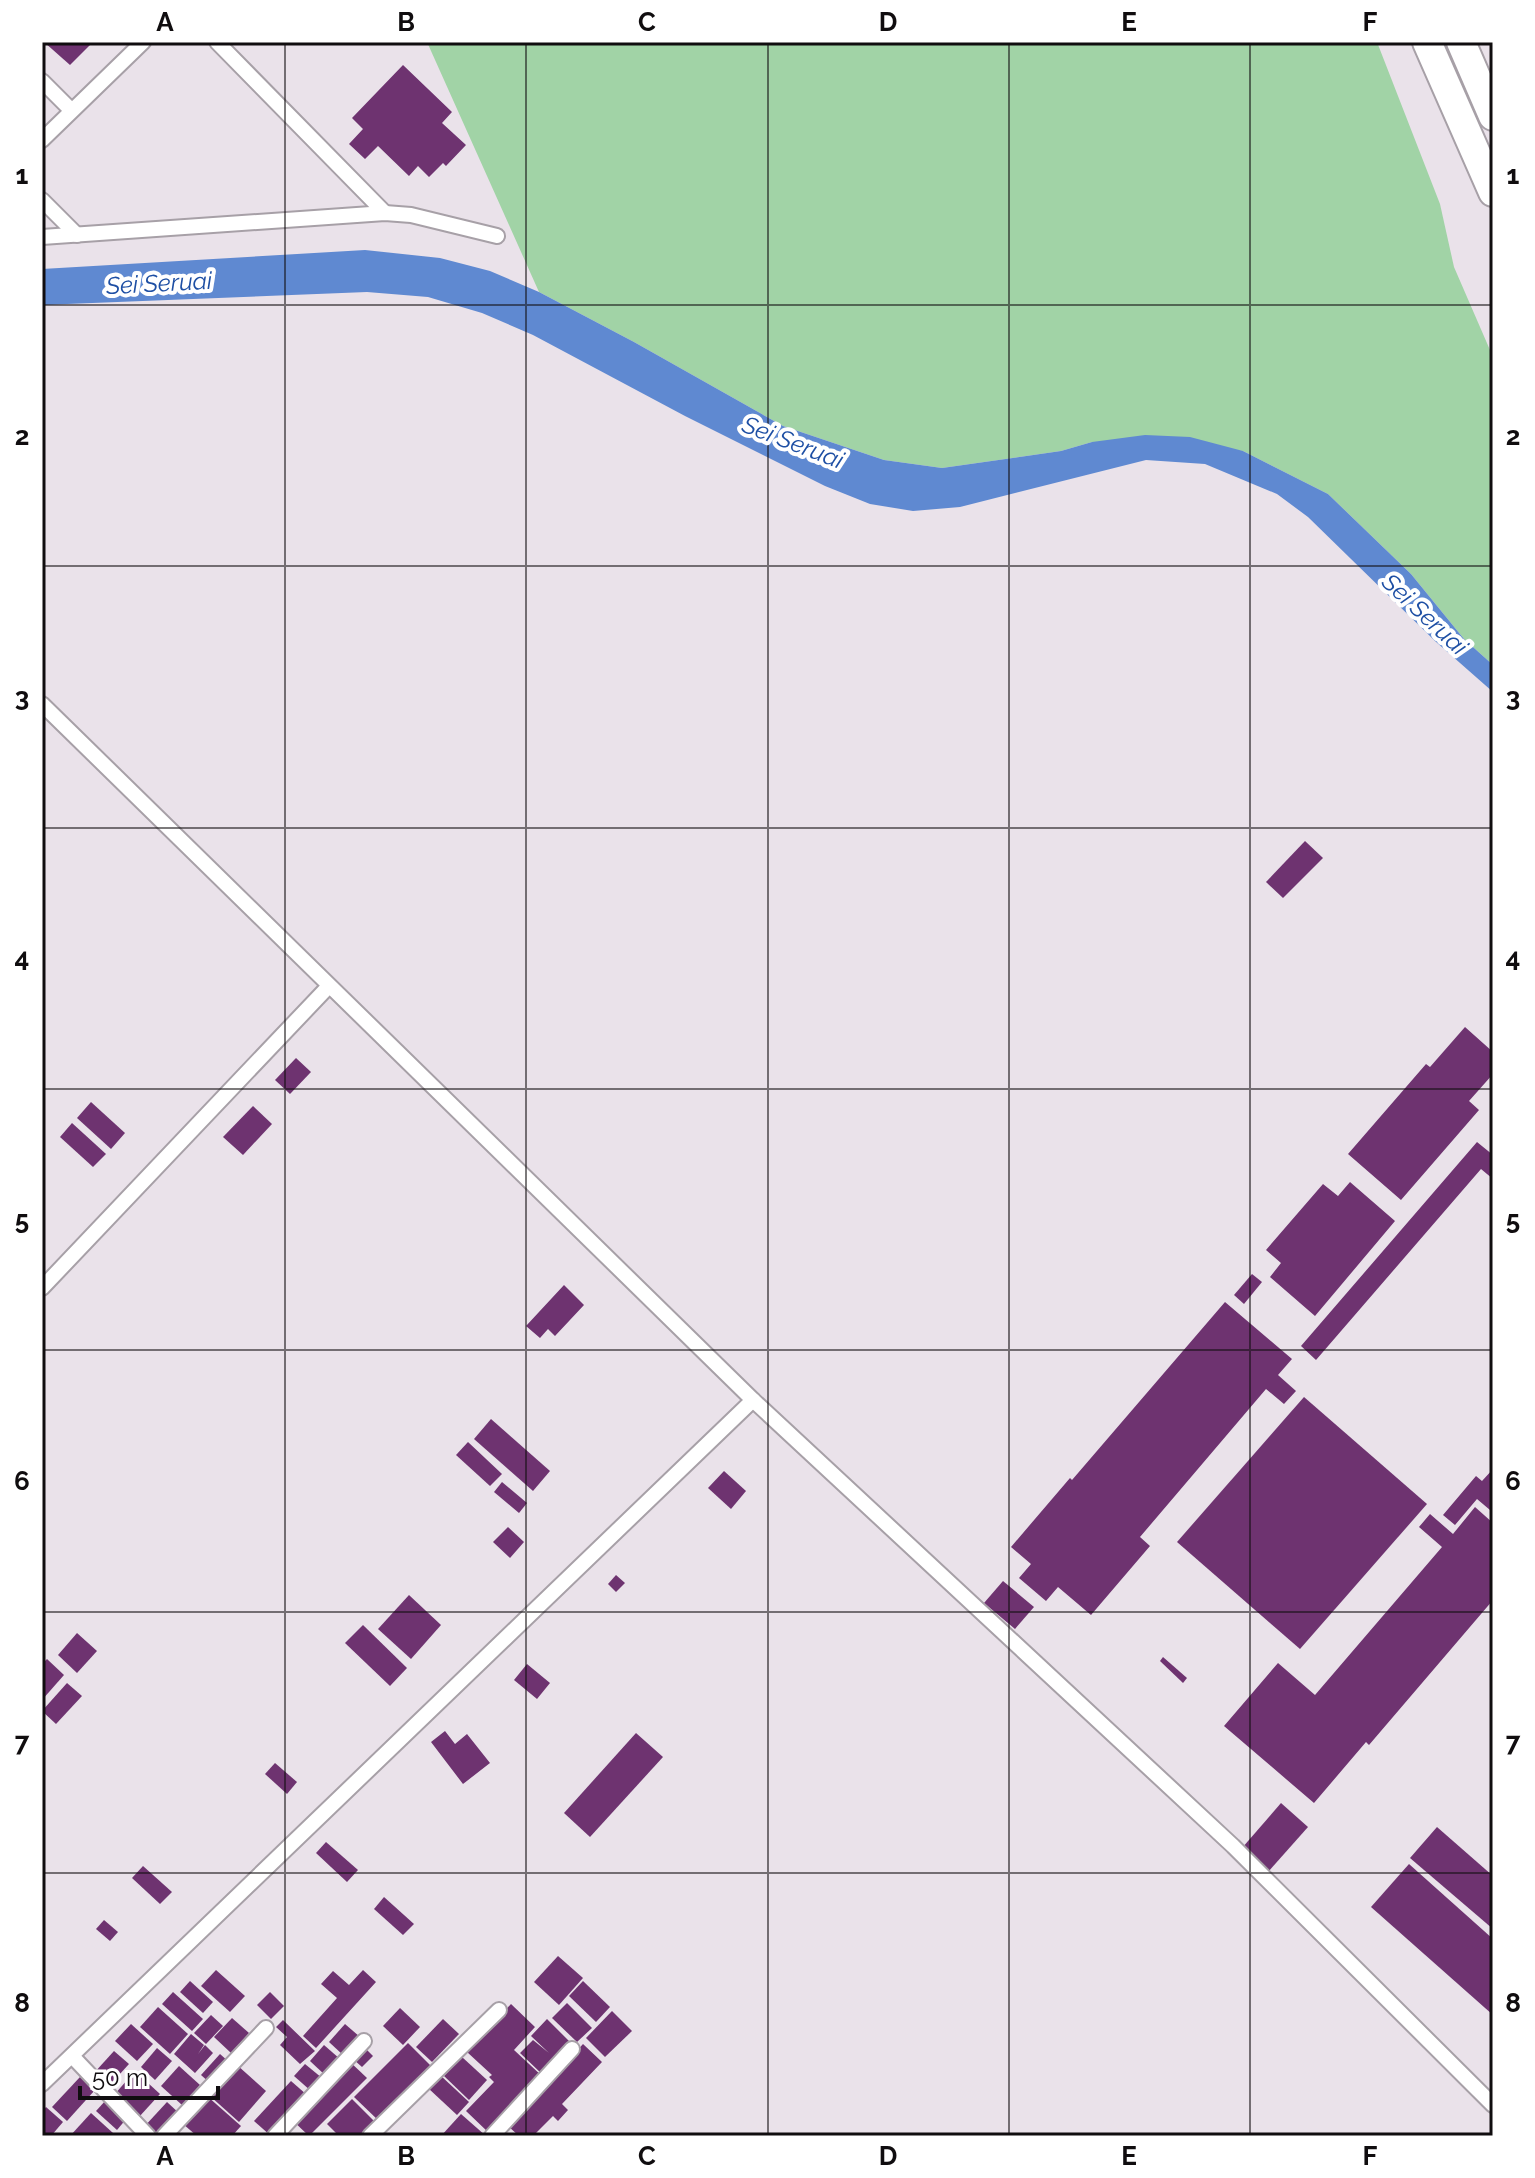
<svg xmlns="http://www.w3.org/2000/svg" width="1535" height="2178" font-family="Raleway,sans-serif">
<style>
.green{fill:#a1d3a6}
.water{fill:#5f89d1}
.building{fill:#6e3370}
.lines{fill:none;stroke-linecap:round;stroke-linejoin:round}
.street-casing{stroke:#a7a0a7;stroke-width:18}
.highway-casing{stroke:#a7a0a7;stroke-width:32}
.street{stroke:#fff;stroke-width:14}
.highway{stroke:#fff;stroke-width:28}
.grid{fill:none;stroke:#100d0f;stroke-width:2;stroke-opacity:0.55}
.labels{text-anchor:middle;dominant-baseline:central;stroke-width:8;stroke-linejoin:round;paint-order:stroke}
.water-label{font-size:24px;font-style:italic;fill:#1e4fa4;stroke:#fff}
.neatline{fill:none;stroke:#100d0f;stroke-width:3}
.grid-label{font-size:26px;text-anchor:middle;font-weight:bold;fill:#100d0f}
</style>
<rect width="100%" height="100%" fill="#eae2ea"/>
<polygon class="green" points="427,42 1377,42 1440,204 1454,267 1493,357 1493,665 1464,639 1411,574 1328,494 1243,451 1092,442 1061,451 942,468 884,460 783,426 634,342 539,292"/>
<polygon class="water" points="365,250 440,258 490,271 539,292 634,342 783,426 884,460 942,468 1061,451 1092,442 1145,435 1190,437 1243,451 1328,494 1411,574 1464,639 1493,665 1493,692 1435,641 1308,517 1277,494 1205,464 1146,460 960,507 913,511 870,504 825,486 685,416 533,335 482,313 428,297 367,292 42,305 42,269"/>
<g class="building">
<polygon points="44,42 87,42 90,45 70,65"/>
<polygon points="403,65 452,112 442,123 466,145 446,166 443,163 429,177 418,166 409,176 378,146 365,159 349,144 363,129 352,118"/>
<polygon points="1305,841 1323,858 1283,898 1266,882"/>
<polygon points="1465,1027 1493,1052 1493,1074 1469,1101 1479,1110 1401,1200 1348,1154 1426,1064 1430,1067"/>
<polygon points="296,1058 311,1072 290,1094 275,1080"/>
<polygon points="91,1102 125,1133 111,1149 77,1118"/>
<polygon points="253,1106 272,1124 243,1155 223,1137"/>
<polygon points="72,1123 106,1154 93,1167 60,1137"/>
<polygon points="1477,1142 1493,1155 1493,1179 1481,1169 1316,1360 1301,1346"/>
<polygon points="1350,1182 1395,1221 1315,1316 1270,1277 1281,1263 1266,1250 1323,1184 1338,1196"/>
<polygon points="1252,1274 1262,1282 1244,1304 1234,1295"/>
<polygon points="564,1285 584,1305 555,1336 548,1329 540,1338 526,1326"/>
<polygon points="1225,1302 1292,1359 1278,1375 1296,1391 1284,1404 1266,1389 1140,1537 1150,1546 1091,1615 1058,1587 1046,1601 1019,1578 1031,1564 1011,1547 1070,1478 1072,1480"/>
<polygon points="1304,1397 1427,1504 1300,1649 1177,1542"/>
<polygon points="491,1419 550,1471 533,1491 474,1439"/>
<polygon points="468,1442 502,1474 490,1486 456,1455"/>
<polygon points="1493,1469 1493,1506 1490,1510 1477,1499 1455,1525 1443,1515 1476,1476 1482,1481"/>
<polygon points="724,1471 746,1491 731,1509 708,1488"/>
<polygon points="502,1482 527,1503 519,1513 494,1492"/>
<polygon points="1475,1507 1493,1523 1493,1600 1369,1745 1366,1742 1314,1803 1224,1726 1278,1663 1315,1695 1442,1547 1419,1527 1430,1514 1453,1534"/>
<polygon points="508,1527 524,1542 510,1558 493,1542"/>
<polygon points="616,1575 625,1583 616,1592 608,1584"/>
<polygon points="1003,1581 1034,1607 1015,1629 984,1603"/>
<polygon points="409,1595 441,1625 411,1659 378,1629"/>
<polygon points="363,1625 407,1668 390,1686 345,1643"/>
<polygon points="77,1633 97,1651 77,1673 58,1655"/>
<polygon points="1163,1657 1187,1678 1183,1683 1160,1661"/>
<polygon points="47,1659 64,1675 42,1700 42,1664"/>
<polygon points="527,1664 550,1683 537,1699 514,1680"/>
<polygon points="67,1683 82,1696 56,1724 42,1711"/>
<polygon points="445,1731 455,1744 467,1734 490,1763 463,1784 431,1742"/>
<polygon points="636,1733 663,1757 590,1837 564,1813"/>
<polygon points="275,1763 297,1782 287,1794 265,1774"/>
<polygon points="1281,1803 1308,1827 1269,1871 1242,1848"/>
<polygon points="1437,1827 1493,1876 1493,1929 1410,1858"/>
<polygon points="326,1842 358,1870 347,1882 316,1853"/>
<polygon points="1409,1864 1493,1939 1493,2015 1371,1907"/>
<polygon points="143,1866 172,1892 160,1904 132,1878"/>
<polygon points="384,1897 414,1924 403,1935 374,1909"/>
<polygon points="104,1920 118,1932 110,1941 96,1929"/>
<polygon points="558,1956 583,1978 559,2005 534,1982"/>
<polygon points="216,1970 245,1996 230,2012 201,1986"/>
<polygon points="363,1970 376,1982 316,2048 303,2036 337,1998 321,1984 333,1971 349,1985"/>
<polygon points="190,1981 213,2002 203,2013 180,1992"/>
<polygon points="583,1981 610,2007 596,2022 569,1996"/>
<polygon points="173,1992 203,2019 192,2031 162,2004"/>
<polygon points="270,1992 284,2006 271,2019 257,2005"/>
<polygon points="567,2003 592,2028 577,2042 552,2018"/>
<polygon points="511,2004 535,2027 514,2050 543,2077 489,2133 466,2111 494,2082 489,2077 492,2075 467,2052"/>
<polygon points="158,2007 188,2034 170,2054 140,2027"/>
<polygon points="400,2008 420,2027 403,2045 383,2026"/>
<polygon points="612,2011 632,2031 605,2057 586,2038"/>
<polygon points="211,2015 223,2026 206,2044 194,2033"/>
<polygon points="232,2018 249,2033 231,2053 214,2037"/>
<polygon points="443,2019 459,2034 432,2062 416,2047"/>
<polygon points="547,2019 572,2044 543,2075 520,2053 533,2040 549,2053 531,2036"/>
<polygon points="283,2020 315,2051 300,2064 280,2045 287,2037 276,2027"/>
<polygon points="131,2024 153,2044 137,2061 115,2041"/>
<polygon points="345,2024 360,2037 343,2055 329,2042"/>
<polygon points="191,2034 204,2045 198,2054 205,2045 213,2053 195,2073 174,2054"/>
<polygon points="408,2043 433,2068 380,2122 354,2097"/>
<polygon points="583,2044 602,2062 562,2104 568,2110 558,2121 553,2116 533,2136 519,2136 508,2126"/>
<polygon points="324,2045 340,2059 326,2076 310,2061"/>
<polygon points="364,2047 373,2056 362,2067 353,2059"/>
<polygon points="157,2048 172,2061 155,2080 141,2067"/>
<polygon points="114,2051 129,2064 109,2086 94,2073"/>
<polygon points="220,2054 229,2062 210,2083 201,2075"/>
<polygon points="462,2057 487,2080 469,2100 444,2076"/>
<polygon points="348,2060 367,2078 309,2136 291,2119"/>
<polygon points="305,2064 322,2078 311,2091 294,2076"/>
<polygon points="237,2065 266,2091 239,2122 210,2096"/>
<polygon points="179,2066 200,2085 182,2105 161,2086"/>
<polygon points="135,2071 160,2094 139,2117 114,2095"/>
<polygon points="440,2075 469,2102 457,2115 428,2088"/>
<polygon points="80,2077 95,2090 67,2121 52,2107"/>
<polygon points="291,2081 307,2095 271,2136 254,2121"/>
<polygon points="207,2096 241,2126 232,2136 197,2136 183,2124"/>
<polygon points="352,2099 376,2123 363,2136 339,2136 327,2124"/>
<polygon points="106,2100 127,2118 117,2130 96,2111"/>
<polygon points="167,2102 180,2114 160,2136 152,2136 143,2128"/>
<polygon points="46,2107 63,2122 51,2136 42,2136 42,2112"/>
<polygon points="91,2113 113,2133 110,2136 70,2136"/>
<polygon points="461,2114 486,2136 441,2136"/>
</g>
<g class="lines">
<g class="street-casing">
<g id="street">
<polyline points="217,42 385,213"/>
<polyline points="42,81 71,110"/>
<polyline points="42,140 143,42"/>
<polyline points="42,200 77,235"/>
<polyline points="42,237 385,213 411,215 497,236"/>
<polyline points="42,704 753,1400 1233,1846 1493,2105"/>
<polyline points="42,1288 328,987"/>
<polyline points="73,2057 148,2136"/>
<polyline points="42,2084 753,1400"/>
<polyline points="164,2136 266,2028"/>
<polyline points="275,2136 364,2041"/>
<polyline points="370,2136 499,2010"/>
<polyline points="492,2136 572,2049"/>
</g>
</g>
<g class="highway-casing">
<g id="highway">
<polyline points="1427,42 1493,192"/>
<polyline points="1461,42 1493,116"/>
</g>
</g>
<use href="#street" class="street"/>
<use href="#highway" class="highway"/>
</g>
<path class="grid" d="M 285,42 L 285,2136M 526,42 L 526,2136M 768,42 L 768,2136M 1009,42 L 1009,2136M 1250,42 L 1250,2136M 42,305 L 1493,305M 42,566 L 1493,566M 42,828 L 1493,828M 42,1089 L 1493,1089M 42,1350 L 1493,1350M 42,1612 L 1493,1612M 42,1873 L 1493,1873"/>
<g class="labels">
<g class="water-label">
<text transform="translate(159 283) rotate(-3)">Sei Seruai</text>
<text transform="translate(793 442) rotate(21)">Sei Seruai</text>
<text transform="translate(1425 614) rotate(43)">Sei Seruai</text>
</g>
</g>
<rect width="1535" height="2178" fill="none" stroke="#ffffff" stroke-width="88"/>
<path d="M80 2086v12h138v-12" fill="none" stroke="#100d0f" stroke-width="4"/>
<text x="92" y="2086" font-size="24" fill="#100d0f" stroke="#ffffff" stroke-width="6" paint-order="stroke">50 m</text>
<rect x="44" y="44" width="1447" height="2090" class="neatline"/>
<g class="grid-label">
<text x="165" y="31">A</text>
<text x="406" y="31">B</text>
<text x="647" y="31">C</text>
<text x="888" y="31">D</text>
<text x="1129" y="31">E</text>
<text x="1370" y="31">F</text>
<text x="22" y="184">1</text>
<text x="1513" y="184">1</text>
<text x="22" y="445">2</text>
<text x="1513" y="445">2</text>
<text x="22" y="706">3</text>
<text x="1513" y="706">3</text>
<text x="22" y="967">4</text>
<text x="1513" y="967">4</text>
<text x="22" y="1229">5</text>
<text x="1513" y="1229">5</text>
<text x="22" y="1490">6</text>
<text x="1513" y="1490">6</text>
<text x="22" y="1751">7</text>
<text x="1513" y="1751">7</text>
<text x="22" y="2012">8</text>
<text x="1513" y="2012">8</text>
<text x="165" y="2165">A</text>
<text x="406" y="2165">B</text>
<text x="647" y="2165">C</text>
<text x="888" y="2165">D</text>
<text x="1129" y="2165">E</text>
<text x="1370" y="2165">F</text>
</g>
</svg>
